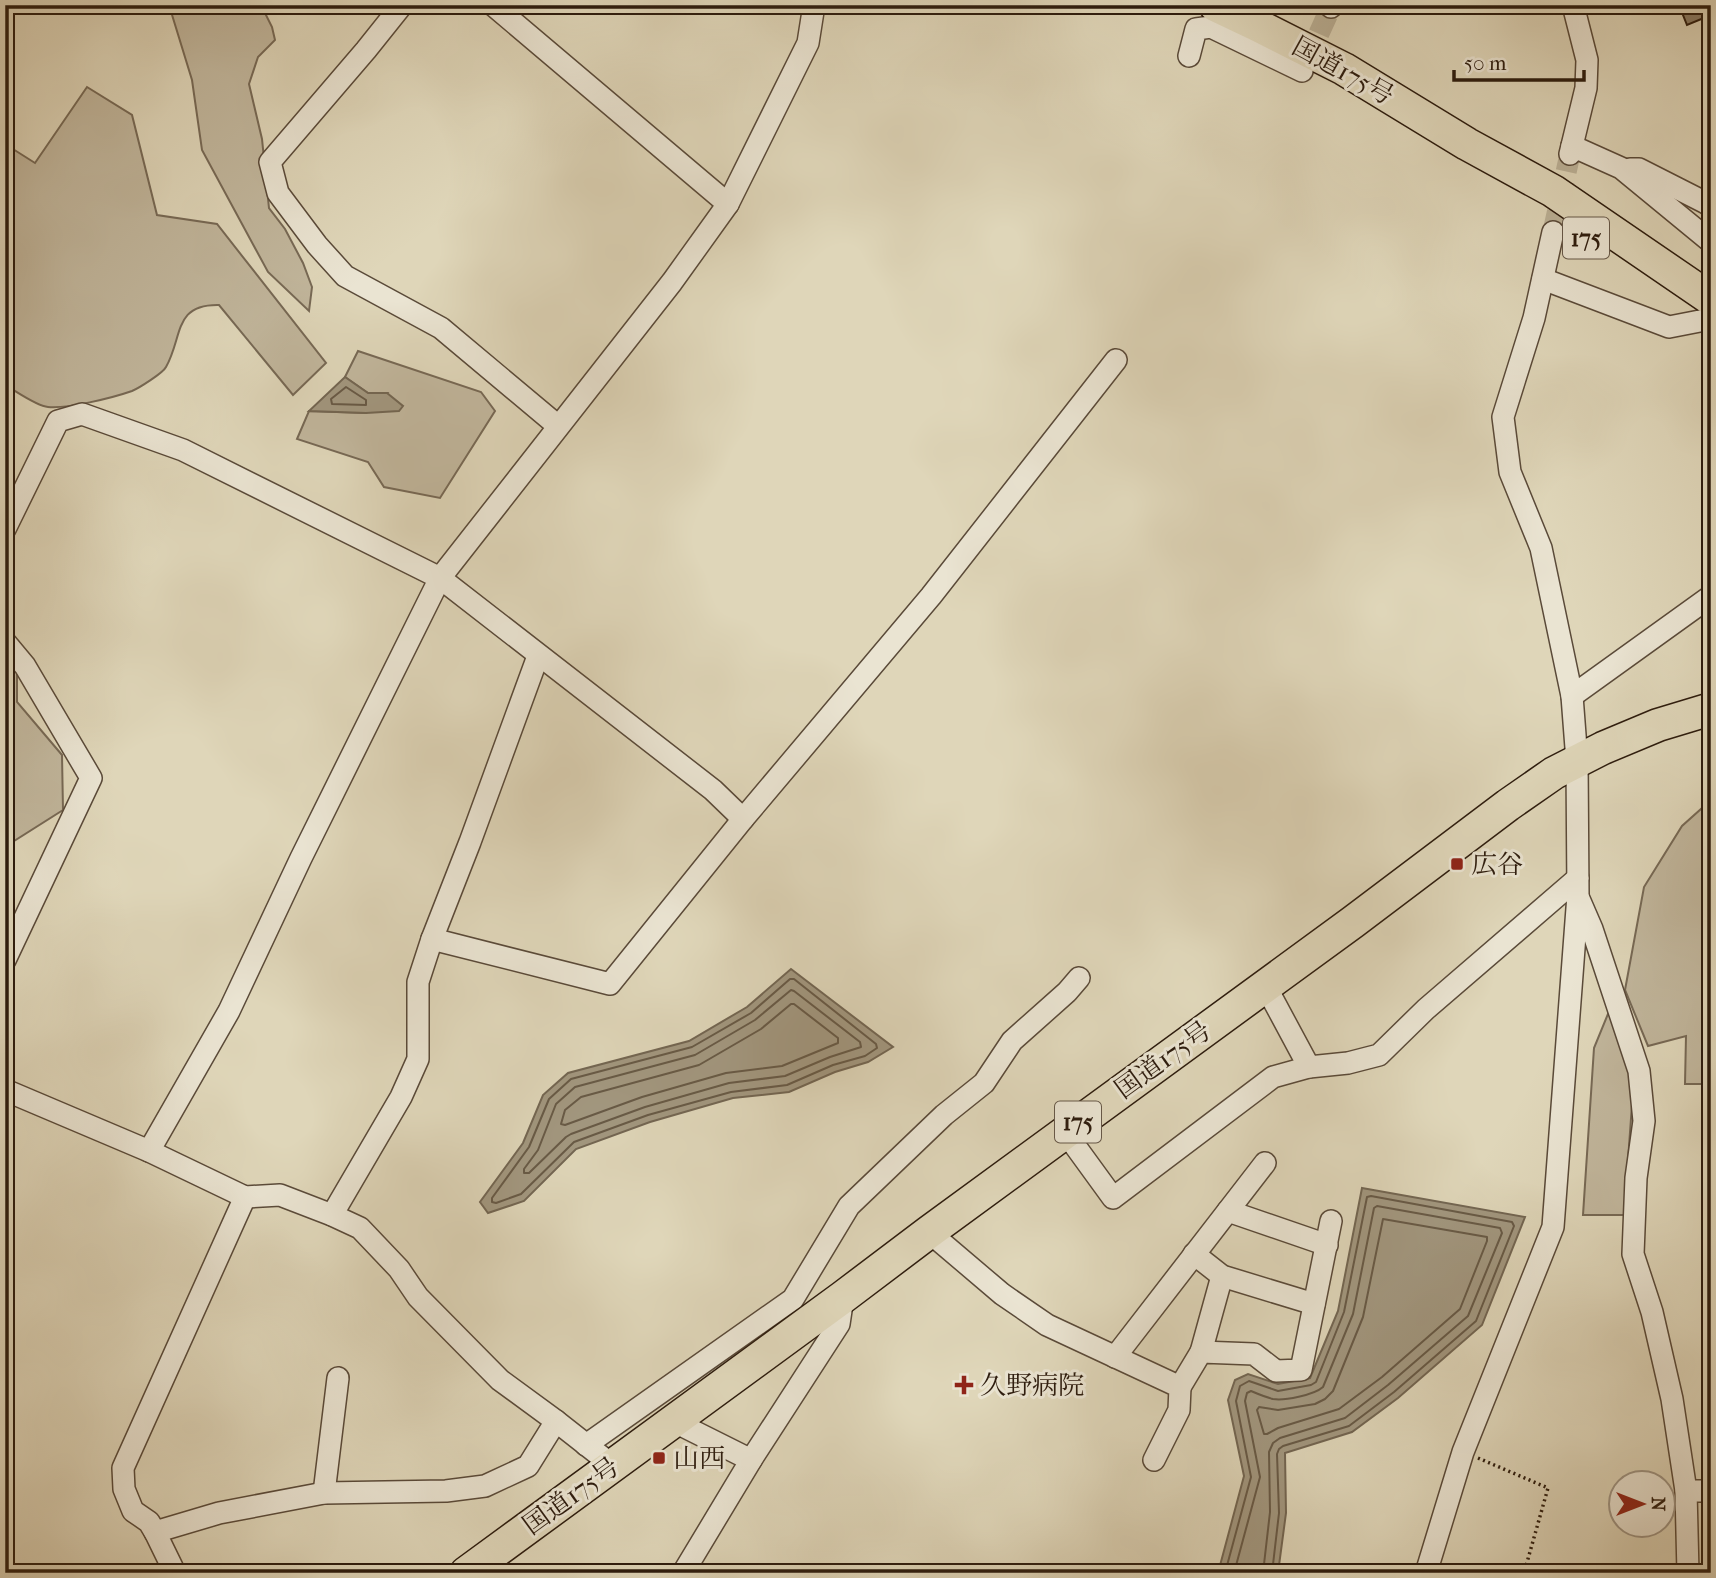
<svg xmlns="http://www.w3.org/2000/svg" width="1716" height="1578" font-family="'IM FELL French Canon','Noto Serif JP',serif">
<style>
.green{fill:#c1b69c;stroke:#776955;stroke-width:2}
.water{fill:#a2977f;stroke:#736652;stroke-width:2}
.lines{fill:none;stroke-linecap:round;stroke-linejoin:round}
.shore{stroke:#685a46;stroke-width:2}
.building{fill:#8a7d67;stroke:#2d1c0e;stroke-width:2}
.minor-tunnel{stroke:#bbb197;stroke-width:21;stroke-dasharray:21 10;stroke-linecap:butt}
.minor-casing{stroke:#5a4a39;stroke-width:24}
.highway-casing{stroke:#2d1c0e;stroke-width:35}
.path{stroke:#2d1c0e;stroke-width:3.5;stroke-dasharray:2 3.5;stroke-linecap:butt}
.minor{stroke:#eae4d2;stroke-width:21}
.highway{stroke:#dfd6b9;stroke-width:32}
.poi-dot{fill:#8f2418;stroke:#eae4d2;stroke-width:2.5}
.labels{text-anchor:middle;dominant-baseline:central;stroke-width:6;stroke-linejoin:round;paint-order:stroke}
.shield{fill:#eae4d2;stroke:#665849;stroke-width:2}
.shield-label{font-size:24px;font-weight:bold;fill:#2d1c0e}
.street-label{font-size:26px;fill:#2d1c0e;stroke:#eae4d2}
.poi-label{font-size:26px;fill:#2d1c0e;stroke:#eae4d2;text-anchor:start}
</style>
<rect width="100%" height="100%" fill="#dfd6b9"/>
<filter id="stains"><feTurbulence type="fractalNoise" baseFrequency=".00286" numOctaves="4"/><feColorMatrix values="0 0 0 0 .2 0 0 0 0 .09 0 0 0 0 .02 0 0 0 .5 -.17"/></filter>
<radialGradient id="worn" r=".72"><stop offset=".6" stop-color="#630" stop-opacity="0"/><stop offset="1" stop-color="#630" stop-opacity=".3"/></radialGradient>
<g class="green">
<polygon points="169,5 261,5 272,27 275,40 258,57 249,84 262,139 269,208 285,229 303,263 312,287 309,311 268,272 202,150 192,80"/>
<path d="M 87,87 L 132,115 L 157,215 L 217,224 L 326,363 L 293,395 L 219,305 C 173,304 183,337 166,367 C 163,373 139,388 132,391 C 112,398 67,409 48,407 C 36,406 16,391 5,385 L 5,144 L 35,163 Z"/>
<polygon points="358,351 481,392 495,411 440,498 384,487 368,462 297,439 309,411 366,413 387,393 368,393 345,377"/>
<polygon points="5,654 17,668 17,702 62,755 63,810 14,841 5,833"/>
<polygon points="1711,800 1711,1084 1685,1084 1686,1036 1648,1046 1625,990 1644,887 1682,826"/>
<polygon points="1610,1009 1634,1077 1624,1215 1583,1215 1594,1048"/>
</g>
<g class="water">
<polygon points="345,377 368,393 387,393 403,406 399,411 366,413 309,411"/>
<polygon points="791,969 893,1047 868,1062 835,1072 789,1092 733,1098 650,1122 576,1149 524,1201 488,1213 480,1202 523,1143 543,1095 568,1073 689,1041 747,1007"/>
<polygon points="1362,1188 1525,1217 1482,1325 1398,1398 1352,1432 1285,1453 1286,1513 1278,1573 1218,1573 1244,1476 1228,1400 1235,1380 1248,1374 1278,1384 1310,1378 1338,1311"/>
</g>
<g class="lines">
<g class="shore">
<polygon points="346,387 366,400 366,405 332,404 331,399"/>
<polygon points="790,979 794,979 876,1044 877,1048 865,1056 833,1065 787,1085 731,1092 648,1115 574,1142 521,1194 496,1203 492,1202 492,1198 529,1147 549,1099 571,1079 692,1047 751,1013"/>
<polygon points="791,990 794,991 860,1042 861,1047 830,1057 785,1076 729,1083 645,1107 571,1134 566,1137 529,1173 524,1173 524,1169 538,1150 556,1104 575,1087 695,1055 755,1020"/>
<polygon points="791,1004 794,1004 838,1038 838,1043 782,1066 726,1073 642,1097 565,1125 561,1124 565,1110 581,1097 699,1065 761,1029"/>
<polygon points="1383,1219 1487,1237 1487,1241 1460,1309 1382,1377 1339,1409 1278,1428 1267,1434 1264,1434 1257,1410 1259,1407 1278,1410 1315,1404 1325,1399 1333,1391 1363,1317"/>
<polyline points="1225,1573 1251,1477 1236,1401 1240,1386 1249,1381 1278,1391 1311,1385 1316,1382 1344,1312 1367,1197 1371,1196 1512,1222 1514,1226 1476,1321 1394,1392 1349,1426 1283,1446 1279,1449 1277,1454 1279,1513 1272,1573"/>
<path d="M 1234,1573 L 1260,1477 L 1245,1401 L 1247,1393 L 1251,1391 C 1258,1394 1265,1397 1273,1399 C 1284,1401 1314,1395 1323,1387 L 1353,1314 L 1374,1208 L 1377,1206 L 1500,1228 L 1502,1233 L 1468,1316 L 1388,1385 L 1345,1418 L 1280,1438 L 1273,1443 L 1269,1452 L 1270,1512 L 1263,1573"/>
</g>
</g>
<polygon class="building" points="1679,5 1711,5 1711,15 1687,25"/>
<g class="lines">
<g class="minor-tunnel">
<polyline points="1306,62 1331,7"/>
<polyline points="1553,232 1570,154"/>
</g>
<g class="minor-casing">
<g id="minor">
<polyline points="402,5 366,50 270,162 278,193 317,245 345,276 441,328 558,426"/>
<polyline points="493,5 728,204"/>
<polyline points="1331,7 1331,5"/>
<polyline points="1189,56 1196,29 1211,27 1302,71"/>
<polyline points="1572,146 1621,168 1711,242"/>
<polyline points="1570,154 1586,88 1587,60 1573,5"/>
<polyline points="1630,169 1639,169 1706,203 1711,207"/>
<polyline points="1543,279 1669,327 1705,320"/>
<polyline points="5,529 58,421 82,414 183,450 440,578 713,790 743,819"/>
<polyline points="5,642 25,666 91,778 5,960"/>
<polyline points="1572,696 1711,596"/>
<polyline points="1579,899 1592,929 1639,1071 1644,1121 1636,1178 1633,1254 1652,1312 1672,1399 1686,1491 1688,1573"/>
<polyline points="432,939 610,984 743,819 931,596 1116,360"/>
<polyline points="1265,985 1309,1067"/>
<polyline points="5,1090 149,1151 245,1197 280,1195 332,1215 360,1228 399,1269 418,1297 500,1380 556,1421 612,1465"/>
<polyline points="1065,1132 1113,1198 1273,1077 1309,1067 1348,1063 1379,1055 1426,1009 1578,878"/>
<polyline points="149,1151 229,1011 301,858 440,578 672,282 728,204 808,43 814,5"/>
<polyline points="1228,1211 1327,1245"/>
<polyline points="332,1215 401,1097 418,1059 418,982 432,939 470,842 538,656"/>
<polyline points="929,1232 1002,1294 1047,1325 1180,1387 1179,1410 1154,1460"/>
<polyline points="1194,1254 1222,1276 1314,1304"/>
<polyline points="1201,1352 1222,1276"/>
<polyline points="1115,1357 1265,1163"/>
<polyline points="1180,1387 1201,1352 1254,1354 1276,1371 1301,1370 1331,1221"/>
<polyline points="673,1421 751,1460"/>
<polyline points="586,1445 793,1299 849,1206 944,1115 984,1083 1012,1041 1067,992 1079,978"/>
<polyline points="1686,1491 1711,1491"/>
<polyline points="324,1493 338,1378"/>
<polyline points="155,1532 219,1513 324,1493 446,1491 485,1486 528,1466 556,1421"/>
<polyline points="175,1573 155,1532 149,1522 133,1511 124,1489 123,1468 245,1197"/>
<polyline points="683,1573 751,1460 839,1324 843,1297"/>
<polyline points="1426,1573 1463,1452 1553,1227 1578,895 1577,761 1572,696 1541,548 1510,472 1503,417 1534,318 1553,232"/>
</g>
</g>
<g class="highway-casing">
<g id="highway">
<polyline points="1215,5 1255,24 1344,69 1467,144 1553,191 1711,299"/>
<polyline points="466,1573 843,1297 929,1232 1353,922 1508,805 1554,773 1603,748 1658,725 1711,709"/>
</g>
</g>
<polyline class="path" points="1478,1458 1548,1488 1524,1573"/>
<use href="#minor" class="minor"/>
<use href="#highway" class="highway"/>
</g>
<g class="poi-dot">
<rect x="1450" y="857" width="14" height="14" rx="3.5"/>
<path d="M960.5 1374.5h7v7h7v7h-7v7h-7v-7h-7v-7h7z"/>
<rect x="652" y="1451" width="14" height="14" rx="3.5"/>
</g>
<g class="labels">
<g class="shield">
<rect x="1563" y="217.5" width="46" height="41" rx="5"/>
<rect x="1055" y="1101.5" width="46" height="41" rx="5"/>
</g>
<g class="shield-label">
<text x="1586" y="238">175</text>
<text x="1078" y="1122">175</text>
</g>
<g class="street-label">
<text transform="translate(1343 71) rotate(29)">国道175号</text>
<text transform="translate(1163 1060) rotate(-36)">国道175号</text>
<text transform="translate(571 1496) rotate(-36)">国道175号</text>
</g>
<g class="poi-label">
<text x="1471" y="864">広谷</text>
<text x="980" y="1385">久野病院</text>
<text x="673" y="1458">山西</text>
</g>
</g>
<rect width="1716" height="1578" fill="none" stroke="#dfd6b9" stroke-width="28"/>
<rect x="7" y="7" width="1702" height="1564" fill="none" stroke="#2d1c0e" stroke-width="3.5"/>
<rect x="14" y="14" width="1688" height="1550" fill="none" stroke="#2d1c0e" stroke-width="2"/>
<g transform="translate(1642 1504) rotate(90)"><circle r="33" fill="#eae4d2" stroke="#9e9484" stroke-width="2"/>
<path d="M0-5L12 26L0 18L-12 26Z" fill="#8f2418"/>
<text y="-10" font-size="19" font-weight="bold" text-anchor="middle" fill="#2d1c0e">N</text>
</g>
<path d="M1454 70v10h130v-10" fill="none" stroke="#2d1c0e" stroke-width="3.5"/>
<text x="1464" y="70" font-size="21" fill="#2d1c0e" stroke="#eae4d2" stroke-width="5" paint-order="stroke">50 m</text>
<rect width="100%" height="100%" filter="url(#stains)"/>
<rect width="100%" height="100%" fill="url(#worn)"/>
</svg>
